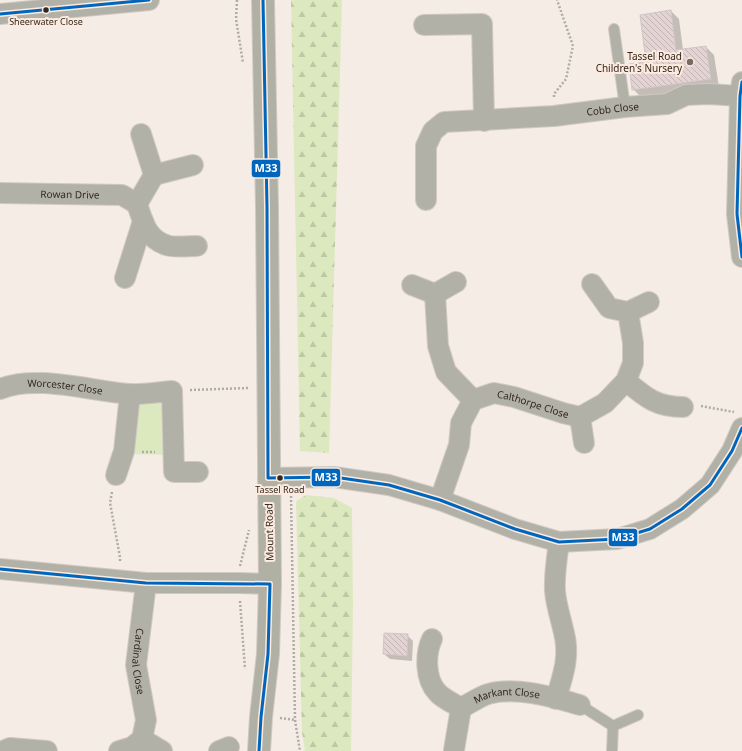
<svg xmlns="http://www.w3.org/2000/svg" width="742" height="751" font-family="'Noto Sans',sans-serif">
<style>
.grass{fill:#dce9bf}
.forest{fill:url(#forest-firs)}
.shadow{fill:#0003}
.building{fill:url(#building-back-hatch);stroke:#d1c7c6}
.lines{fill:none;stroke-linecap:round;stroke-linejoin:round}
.lane-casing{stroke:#d0c9c3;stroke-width:12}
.street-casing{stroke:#d0c9c3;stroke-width:22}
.secondary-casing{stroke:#d0c9c3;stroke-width:24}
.path{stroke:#aeaca4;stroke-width:2.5;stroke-dasharray:2 2;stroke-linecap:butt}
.lane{stroke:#b2b1a7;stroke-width:10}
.street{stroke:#b2b1a7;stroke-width:20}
.secondary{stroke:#b1b0a4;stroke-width:22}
.bus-1-casing{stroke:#fcebde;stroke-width:6}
.bus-1{stroke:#0065bd;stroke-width:3}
.bus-dot{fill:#322720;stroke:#fcebde;stroke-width:1.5}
.poi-dot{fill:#766c65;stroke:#fcebde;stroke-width:1.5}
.labels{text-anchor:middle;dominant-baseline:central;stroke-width:4;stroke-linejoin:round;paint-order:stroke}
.bus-label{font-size:9px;fill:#322720;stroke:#fcebde}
.poi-label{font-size:10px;fill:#322720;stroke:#fcebde;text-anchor:end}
.street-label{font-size:10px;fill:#322720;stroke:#fcebde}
.line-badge{stroke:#fcebde;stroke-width:1.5}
.badge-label{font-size:11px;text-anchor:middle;font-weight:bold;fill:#fff}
</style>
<defs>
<pattern id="forest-firs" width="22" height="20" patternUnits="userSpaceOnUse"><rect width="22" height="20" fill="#dce9bf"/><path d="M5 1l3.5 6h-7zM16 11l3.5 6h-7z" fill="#bdc8a4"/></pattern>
<pattern id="building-back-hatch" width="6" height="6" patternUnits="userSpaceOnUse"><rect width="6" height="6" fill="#e3d3d3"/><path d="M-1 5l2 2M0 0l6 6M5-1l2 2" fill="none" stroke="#c3b5b5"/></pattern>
</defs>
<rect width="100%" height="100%" fill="#f5ece5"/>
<polygon class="grass" points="133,397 171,398 168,455 132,454"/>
<g class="forest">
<polygon points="291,0 342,0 329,453 300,451"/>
<polygon points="306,495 334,498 352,508 353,604 351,751 305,751 302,732 296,501"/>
</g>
<g class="shadow">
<polygon points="671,11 679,19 683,50 706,47 714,55 719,87 642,98 633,89 648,63"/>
<polygon points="407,635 413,641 412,661 390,659 384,654"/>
</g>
<g class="building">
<polygon points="671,10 676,50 706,46 711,79 632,90 629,64 646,62 640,15"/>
<polygon points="384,633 408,634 407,656 383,654"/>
</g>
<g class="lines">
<g class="lane-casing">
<g id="lane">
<polyline points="614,29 625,107"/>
<polyline points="580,705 613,726"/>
<polyline points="612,751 613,726 638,715"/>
</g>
</g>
<g class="street-casing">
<g id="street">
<polyline points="0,14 149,0"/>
<polyline points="424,25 482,24 484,121"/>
<polyline points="742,82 740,96 737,214 742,257"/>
<polyline points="141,134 154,175"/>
<path id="s1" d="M 0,193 L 122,195 L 137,204 C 143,221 146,238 166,245 C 173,248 189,246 197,246"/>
<path id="s2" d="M 426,200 L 426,146 L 433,131 L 444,122 L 554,116 L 625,107 L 667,104 L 686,95 L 709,94 L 740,96"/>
<polyline points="137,204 154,175 193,165"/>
<polyline points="125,278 143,221"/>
<polyline points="592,284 609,308 628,312 649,302"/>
<polyline points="412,285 435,294 456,282"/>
<polyline points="435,294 438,346 446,372 473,400"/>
<path d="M 626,381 C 645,397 656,407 683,407"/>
<path id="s3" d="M 0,389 C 36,374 90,391 129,394 C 143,395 158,392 172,391 L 174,472 L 198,472"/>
<polyline points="580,417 584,443"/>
<polyline points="116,475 124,451 130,394"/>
<polyline points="268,478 334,477 389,485 440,500 515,529 559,542 617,539 650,529 682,509 710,485 732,451 742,428"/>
<path id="s4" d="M 440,500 L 459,445 L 461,423 L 473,400 L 494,393 L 514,397 L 563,413 L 580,417 L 605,403 L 626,381 L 633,363 L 633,343 L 628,312"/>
<polyline points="0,569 146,583 239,583 270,584"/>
<path id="s5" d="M 146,583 L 136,665 L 146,720 L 142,739 L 162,751"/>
<path d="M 432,639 C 425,654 425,679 437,692 C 443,699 453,703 461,708 L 454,750"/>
<path d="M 556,699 C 563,675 570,657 564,633 C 561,619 556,605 555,591 C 554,575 557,558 559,542"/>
<path id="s6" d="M 461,708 C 469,704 479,697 488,694 C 516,686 552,697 580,705"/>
<polyline points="3,751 10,748 47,751"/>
<polyline points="119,751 132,747 142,739"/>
<polyline points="219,751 229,747"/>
</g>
</g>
<g class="secondary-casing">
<polyline id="secondary" points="259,751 261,717 268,654 270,584 267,207 263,0"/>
</g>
<g class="path">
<polyline points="237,0 236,19 243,63"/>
<polyline points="554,97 554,94 566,79 573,46 557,0"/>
<polyline points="190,390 249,388"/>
<polyline points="701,406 734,412"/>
<polyline points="142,452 155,452"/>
<polyline points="112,492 110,503 120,557 120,563"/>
<polyline points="291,496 295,720 300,751"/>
<polyline points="240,566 249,530"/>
<polyline points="240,601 245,669"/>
<polyline points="280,718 295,720"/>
</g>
<use href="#lane" class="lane"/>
<use href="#street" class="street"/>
<use href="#secondary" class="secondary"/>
<g class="bus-1-casing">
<g id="bus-1">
<polyline points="263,0 267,207 268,478 334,477 389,485 440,500 515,529 559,542 617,539 650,529 682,509 710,485 732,451 742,428"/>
<polyline points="0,14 149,0"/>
<polyline points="742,82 740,96 737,214 742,257"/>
<polyline points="0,569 146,583 270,584 268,654 261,717 259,751"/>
</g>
</g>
<use href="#bus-1" class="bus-1"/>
</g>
<g class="bus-dot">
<circle cx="46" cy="10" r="3.5"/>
<circle cx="280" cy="478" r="3.5"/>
</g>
<circle class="poi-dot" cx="690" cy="62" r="4"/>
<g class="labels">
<g class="bus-label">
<text x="46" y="21">Sheerwater Close</text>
<text x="280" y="489">Tassel Road</text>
</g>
<g class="poi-label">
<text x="682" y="56">Tassel Road<tspan x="682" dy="12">Children's Nursery</tspan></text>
</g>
<g class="street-label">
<text stroke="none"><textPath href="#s2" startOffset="254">Cobb Close</textPath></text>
<text stroke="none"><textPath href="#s1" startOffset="70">Rowan Drive</textPath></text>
<text stroke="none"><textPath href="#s3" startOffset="66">Worcester Close</textPath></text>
<text stroke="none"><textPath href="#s4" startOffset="169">Calthorpe Close</textPath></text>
<text transform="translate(269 532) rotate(-91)">Mount Road</text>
<text stroke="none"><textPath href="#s5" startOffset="79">Cardinal Close</textPath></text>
<text stroke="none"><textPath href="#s6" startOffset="49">Markant Close</textPath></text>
</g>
</g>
<g class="line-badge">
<rect x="251" y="159" width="30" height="19" rx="4" fill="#0065bd"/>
<rect x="311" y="468" width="30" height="19" rx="4" fill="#0065bd"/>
<rect x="608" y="528" width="30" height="19" rx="4" fill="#0065bd"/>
</g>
<g class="badge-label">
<text x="266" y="172">M33</text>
<text x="326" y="481">M33</text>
<text x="623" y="541">M33</text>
</g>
</svg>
